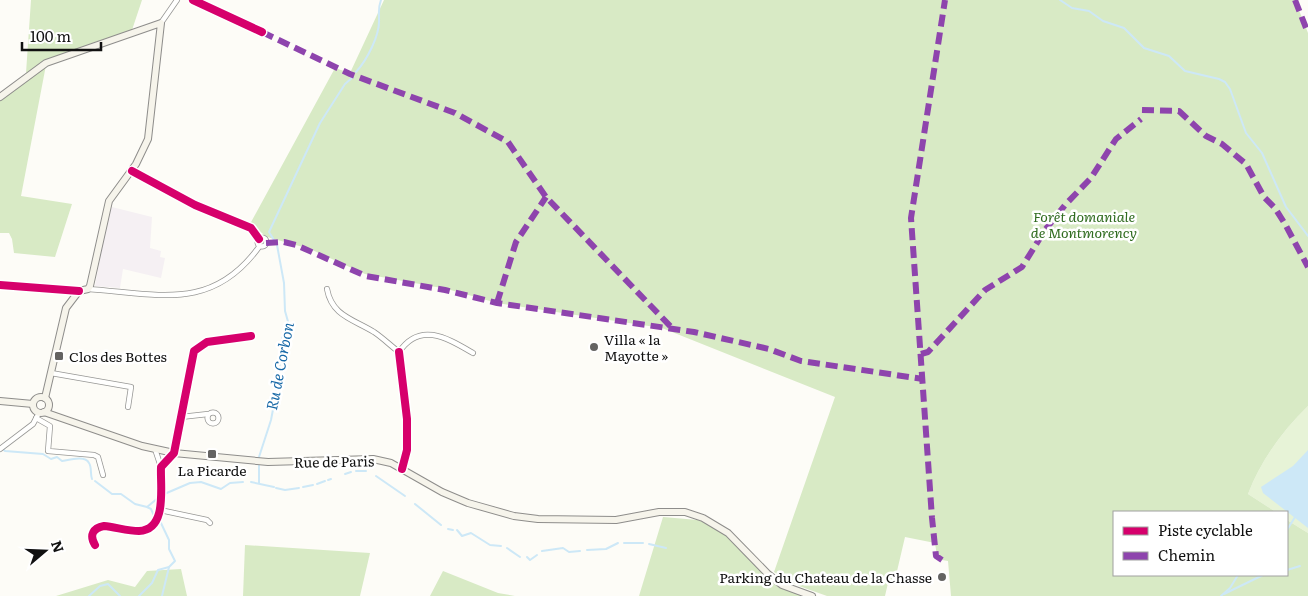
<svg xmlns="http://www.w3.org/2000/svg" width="1308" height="596" font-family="Literata,serif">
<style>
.industrial{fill:#f5f0f3}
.green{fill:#e7f3d7}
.forest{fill:#d8eac5}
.water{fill:#cde8f7}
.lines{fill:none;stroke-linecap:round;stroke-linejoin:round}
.stream{stroke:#cde8f7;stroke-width:2}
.minor-casing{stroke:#979795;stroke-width:6}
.secondary-casing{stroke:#8e8d8b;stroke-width:8}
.minor{stroke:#fffffe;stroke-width:4.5}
.secondary{stroke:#f6f4eb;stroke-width:6}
.quiet{stroke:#8e44ad;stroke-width:6;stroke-dasharray:12 6;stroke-linecap:butt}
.cycleway-casing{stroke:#fff;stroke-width:11}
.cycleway{stroke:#d6006c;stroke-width:8}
.poi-dot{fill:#646362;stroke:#fff;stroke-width:2}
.labels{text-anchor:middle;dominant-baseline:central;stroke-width:5;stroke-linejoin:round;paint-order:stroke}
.park-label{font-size:14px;font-style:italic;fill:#2f6b1f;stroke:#fff}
.poi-label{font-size:14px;fill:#111;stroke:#fff;text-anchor:start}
.street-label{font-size:14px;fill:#111;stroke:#fff}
.water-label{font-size:15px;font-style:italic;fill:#1768a6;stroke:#fff}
</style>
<rect width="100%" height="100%" fill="#fdfcf7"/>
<polygon class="industrial" points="112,207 152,217 150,248 161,251 160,257 165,258 161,278 123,269 120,288 95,286 107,218"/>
<path class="green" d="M 1308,406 L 1308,533 L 1287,520 L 1287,512 L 1276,512 L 1248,494 C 1261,460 1283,430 1308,406 Z"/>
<g class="forest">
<path d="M 31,0 L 142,0 L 132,30 C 95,42 59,53 26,73 Z"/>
<path d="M 384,0 L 1295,0 L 1308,33 L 1308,406 C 1283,430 1261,460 1248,494 L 1276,512 L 1114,512 L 1114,575 L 1287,575 L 1287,520 L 1308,533 L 1308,596 L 951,596 L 948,561 L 942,560 L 937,556 L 935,543 L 905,537 L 894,584 L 888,583 L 885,596 L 827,596 L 799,586 L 774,572 L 835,397 L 662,328 L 497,303 L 447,289 L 365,274 L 310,249 L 267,237 L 250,224 L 335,68 L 350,73 Z"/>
<polygon points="46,65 21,196 72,204 55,257 14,253 12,239 9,233 0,233 0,99"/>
<polygon points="663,517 698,520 712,526 726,536 778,587 805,596 639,596"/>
<polygon points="245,545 370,553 360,596 243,596"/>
<polygon points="181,569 187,596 56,596 108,580 135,587 147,571"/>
<polygon points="443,571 498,593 515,596 430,596"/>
</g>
<polygon class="water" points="1308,450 1308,528 1263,493 1261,487 1293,466"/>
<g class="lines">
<g class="stream">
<polyline points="1060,0 1072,8 1089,11 1103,21 1124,28 1144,48 1169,56 1185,71 1219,79 1225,82 1230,89 1246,133 1262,153 1286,207 1308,236"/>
<path d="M 356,72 C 367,60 380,35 379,19 C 379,11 378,8 381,0"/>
<polyline points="274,240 269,232 320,123 345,84 353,77"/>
<path d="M 2,448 L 5,451 L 43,454 L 51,459 L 57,457 L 62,461 C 69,460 85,455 89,463 C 92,467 90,474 92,479"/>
<polyline points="259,457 271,420 278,383 282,338 289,325 285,311 284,283 277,245"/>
<polyline points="259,465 259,483"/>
<polyline points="356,471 366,471"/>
<polyline points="345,474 351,472"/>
<polyline points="376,476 405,496"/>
<polyline points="328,480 331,479"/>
<polyline points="95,481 112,494 121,494 135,504 147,507 158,498"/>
<polyline points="251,482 274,487"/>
<polyline points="317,484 325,481"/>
<polyline points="303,487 313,485"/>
<polyline points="276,488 285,490 299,488"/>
<polyline points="162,495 190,483 201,482 221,489 230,483 243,482"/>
<polyline points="415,504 441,525"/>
<polyline points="147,507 151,509 155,518"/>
<polyline points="448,529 453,530"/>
<polyline points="457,530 462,536 471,533 490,545 501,546"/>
<polyline points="1287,530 1295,517"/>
<polyline points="624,543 643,543"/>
<polyline points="649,544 666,548"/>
<polyline points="507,548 520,557"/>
<polyline points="587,550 606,549 618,543"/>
<polyline points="542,551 563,548 569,552 580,551"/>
<polyline points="527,557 530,560 537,555"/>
<polyline points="1287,570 1300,566"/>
<polyline points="1224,594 1263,575"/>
<polyline points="89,596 100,586 108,584 120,596"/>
<polyline points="139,596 152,583 158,570 169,567 175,561 169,549 169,540 160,521"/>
<polyline points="162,596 169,567"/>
<polyline points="1221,596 1230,588 1238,575"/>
</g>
<g class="minor-casing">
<g id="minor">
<polyline points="193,0 262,32"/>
<polyline points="161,23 177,0"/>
<polyline points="132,171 195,205 251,228 259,239"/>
<circle cx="262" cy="242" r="4.5"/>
<polyline points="0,285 79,291"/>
<path d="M 88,289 C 158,294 212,312 259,247"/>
<path d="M 327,289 C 332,316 353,319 374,332 C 383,338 391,346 399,352"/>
<polyline points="399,352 407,419 407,450 402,469"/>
<path d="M 399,352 C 420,321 447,338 473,353"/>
<polyline points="51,373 131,387 128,407"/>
<circle cx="213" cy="418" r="5.5"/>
<polyline points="181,417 208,414"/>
<polyline points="36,418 50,426 48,451 94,455 98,457 103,475"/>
<polyline points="0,449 33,424 39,413"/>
<polyline points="155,449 161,467"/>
<polyline points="160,510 207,520 210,523"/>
<path d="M 95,545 C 89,535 93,528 104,526 C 115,527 128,531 139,531 C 168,530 160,486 161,467 L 174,453 L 194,351 L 207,342 L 251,336"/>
</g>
</g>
<g class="secondary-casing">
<g id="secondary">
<polyline points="0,97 46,63 161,23 148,139 136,164 109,201 90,286 88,289 79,291 66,308 45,398"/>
<circle cx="41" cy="405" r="8"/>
<polyline points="0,401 33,404"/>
<polyline points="44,412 142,446 174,453 268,462 373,459 391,463 442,492 468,503 514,516 538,519 616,520 659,512 685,512 703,518 728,533 768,574 782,585 812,596"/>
</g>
</g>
<use href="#minor" class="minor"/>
<use href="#secondary" class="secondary"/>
<g class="quiet">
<polyline points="1295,0 1308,33"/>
<polyline points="262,32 350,74 455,113 508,142 546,197 673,329"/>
<polyline points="1142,110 1179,111 1206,136 1222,144 1246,164 1264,197 1275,208 1285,224 1308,267"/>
<polyline points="266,243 284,242 296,245 366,276 445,290 497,303 694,332 769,349 801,361 923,379"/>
<polyline points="497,303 516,242 546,197"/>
<polyline points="921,354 928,352 985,290 1022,267 1045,230 1065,205 1091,178 1116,139 1141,119"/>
<polyline points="942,560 936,556 932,518 911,218 945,0"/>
</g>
<g class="cycleway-casing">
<g id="cycleway">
<polyline points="193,0 262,32"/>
<polyline points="132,171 195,205 251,228 259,239"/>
<polyline points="0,285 79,291"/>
<polyline points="399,352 407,419 407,450 402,469"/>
<path d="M 95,545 C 89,535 93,528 104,526 C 115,527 128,531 139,531 C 168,530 160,486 161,467 L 174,453 L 194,351 L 207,342 L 251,336"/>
</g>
</g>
<use href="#cycleway" class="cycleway"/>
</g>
<g class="poi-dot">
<circle cx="594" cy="347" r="5"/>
<rect x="54" y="351" width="10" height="10" rx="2.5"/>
<rect x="207" y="449" width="10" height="10" rx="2.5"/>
<circle cx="942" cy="577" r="5"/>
</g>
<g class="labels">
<g class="park-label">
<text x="1084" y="216">Forêt domaniale<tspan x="1084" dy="16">de Montmorency</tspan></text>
</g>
<g class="poi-label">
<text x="604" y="339">Villa « la<tspan x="604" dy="16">Mayotte »</tspan></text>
<text x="69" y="356">Clos des Bottes</text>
<text x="212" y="470" text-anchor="middle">La Picarde</text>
<text x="932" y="577" text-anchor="end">Parking du Chateau de la Chasse</text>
</g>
<g class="street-label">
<text transform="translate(334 461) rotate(-1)">Rue de Paris</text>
</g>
<g class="water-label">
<text transform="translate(279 366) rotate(-79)">Ru de Corbon</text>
</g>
</g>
<rect x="1113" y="511" width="175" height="65" fill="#ffffff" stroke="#a0a0a0"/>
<rect x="1123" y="527" width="25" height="8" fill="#d6006c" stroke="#a0a0a0"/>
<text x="1158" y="536" font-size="15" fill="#111111">Piste cyclable</text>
<rect x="1123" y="552" width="25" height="8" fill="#8e44ad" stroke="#a0a0a0"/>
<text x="1158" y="561" font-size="15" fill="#111111">Chemin</text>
<g transform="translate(45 551) rotate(71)" stroke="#ffffff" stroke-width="4" paint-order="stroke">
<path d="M0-4L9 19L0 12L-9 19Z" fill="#111111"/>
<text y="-8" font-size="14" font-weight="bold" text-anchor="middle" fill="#111111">N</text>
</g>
<path d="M22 42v8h79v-8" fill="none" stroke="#111111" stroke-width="2.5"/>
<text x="30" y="42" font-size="15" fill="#111111" stroke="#ffffff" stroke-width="4" paint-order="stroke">100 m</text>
</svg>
